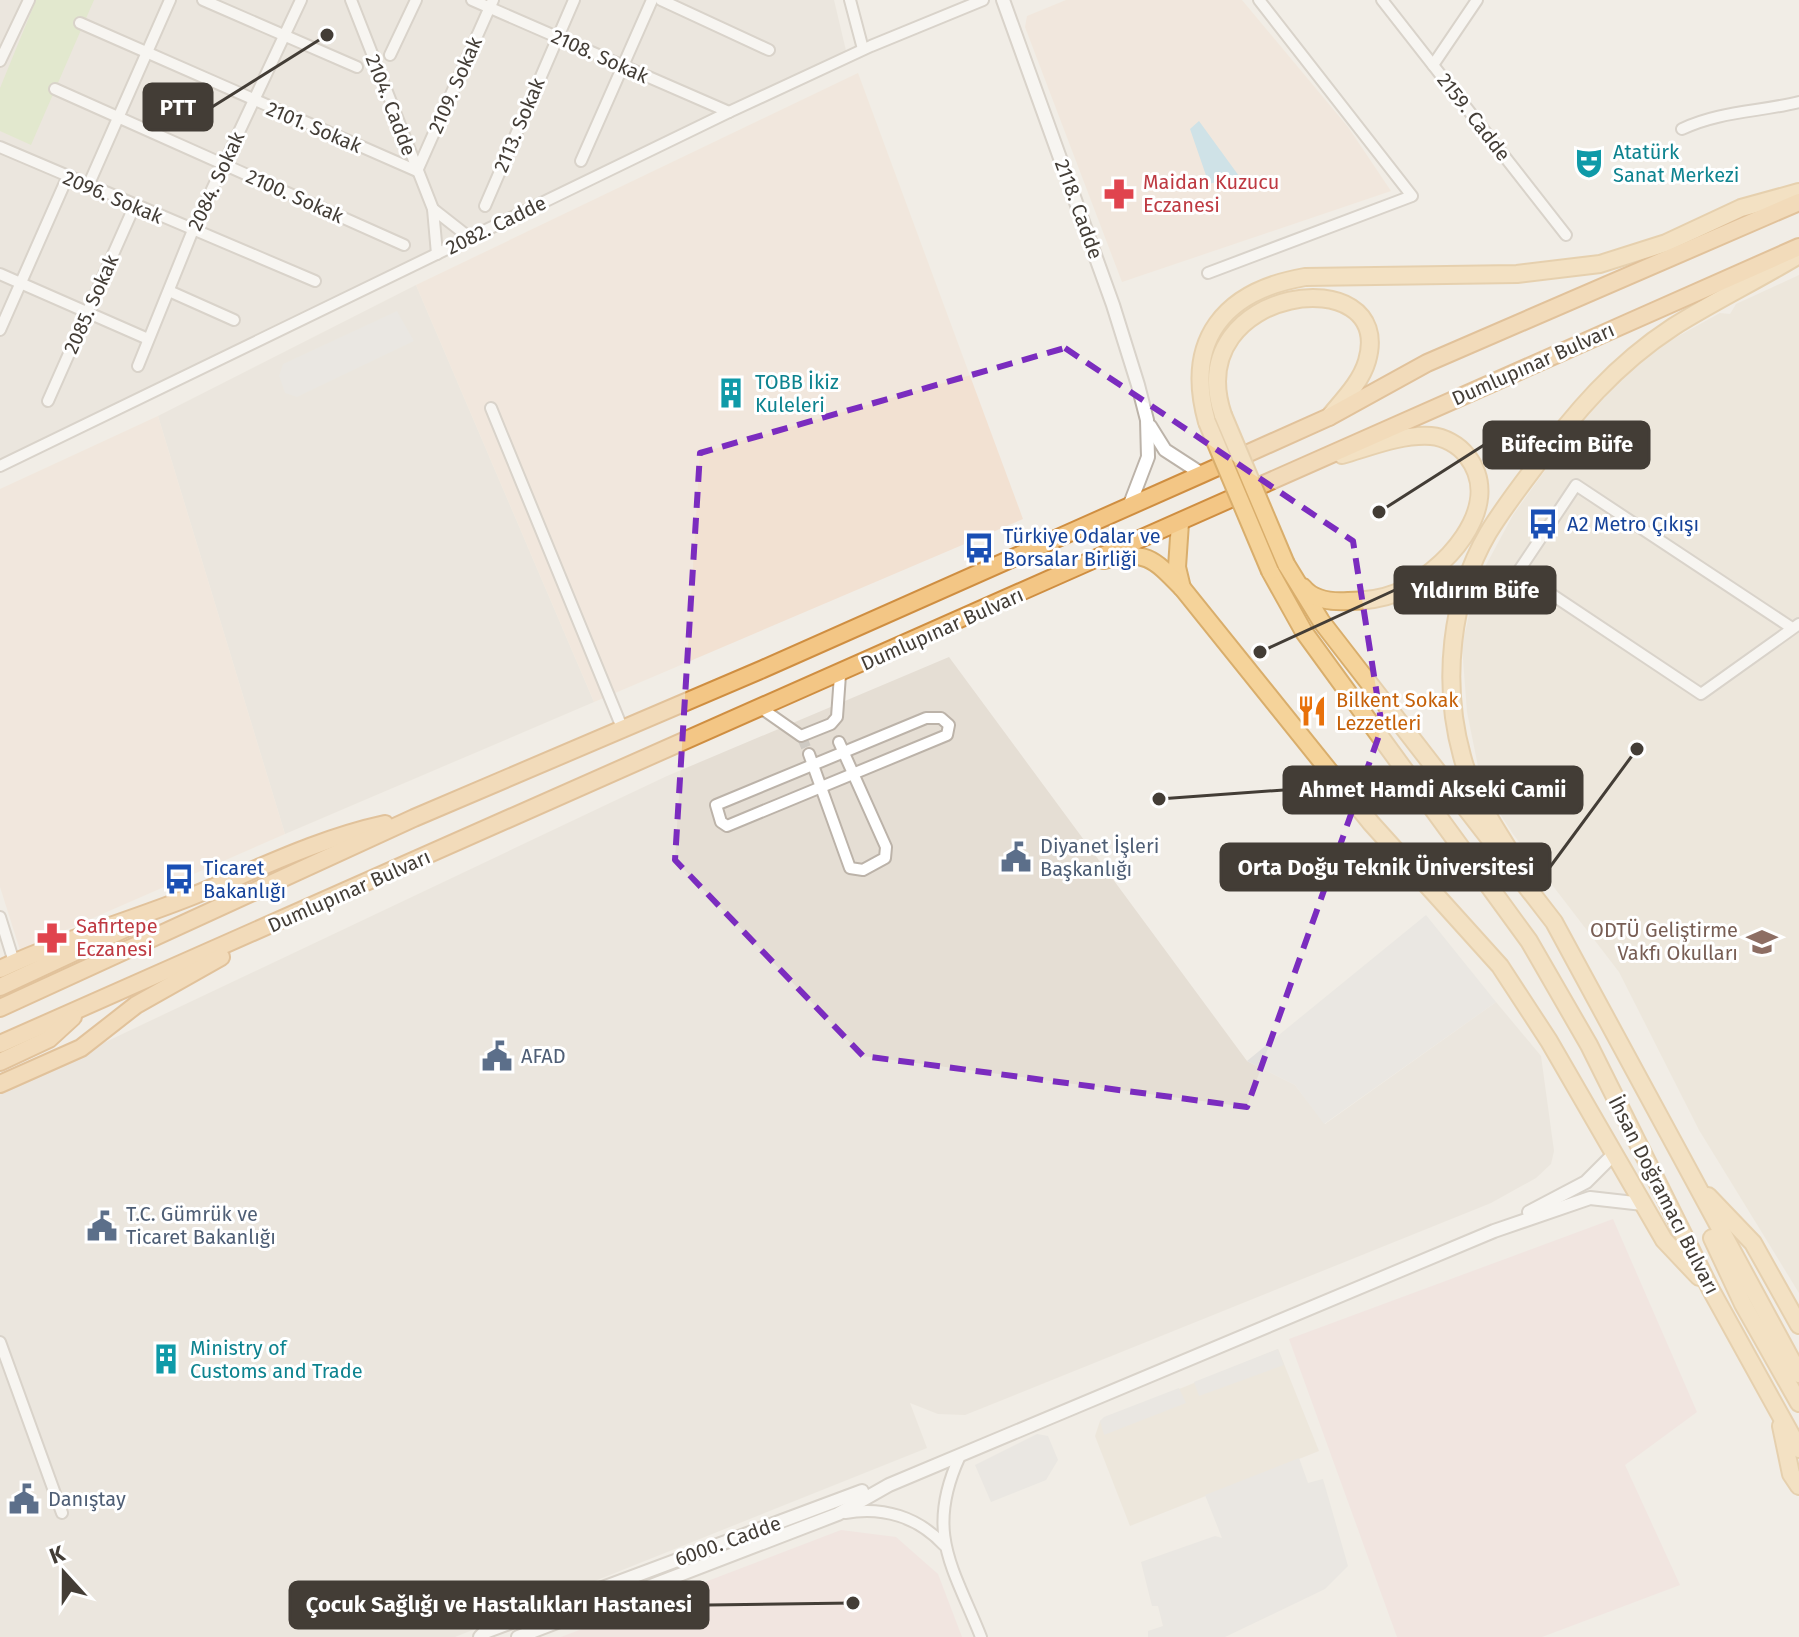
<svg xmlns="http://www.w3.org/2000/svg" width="1799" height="1637" font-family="'Fira Sans',sans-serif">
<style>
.residential{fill:#e5ded4}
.commercial{fill:#f2e1d2}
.education{fill:#e9e0d1}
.medical{fill:#f1dbda}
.green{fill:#d1e2b1}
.parking{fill:#e2e0dd}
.water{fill:#a6d4e9}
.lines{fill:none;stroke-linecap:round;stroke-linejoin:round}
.minor-tunnel{stroke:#cecac3;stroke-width:10;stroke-dasharray:10 5;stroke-linecap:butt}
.minor-casing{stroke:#bcb3a9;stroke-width:14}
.tertiary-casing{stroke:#bcb3a9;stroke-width:16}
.primary-casing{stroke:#d9ae6c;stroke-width:20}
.trunk-casing{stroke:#cf8e41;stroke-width:20}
.minor{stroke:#fff;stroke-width:10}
.tertiary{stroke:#fff;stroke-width:12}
.primary{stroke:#f5d39a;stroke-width:16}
.trunk{stroke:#f3c685;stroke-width:16}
.primary-bridge-casing{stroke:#d9ae6c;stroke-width:20;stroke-linecap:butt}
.primary-bridge{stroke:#f5d39a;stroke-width:16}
.marked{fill:none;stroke:#7b2cbf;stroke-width:6;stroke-dasharray:16 10;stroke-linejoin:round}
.labels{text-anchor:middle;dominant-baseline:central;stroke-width:6;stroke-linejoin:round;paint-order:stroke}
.street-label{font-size:20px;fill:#433d36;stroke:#fff}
.culture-label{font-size:20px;fill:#0d838f;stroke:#fff;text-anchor:start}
.health-label{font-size:20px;fill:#be3a42;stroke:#fff;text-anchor:start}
.transit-label{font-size:20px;fill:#164399;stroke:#fff;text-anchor:start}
.food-label{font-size:20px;fill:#c56008;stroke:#fff;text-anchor:start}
.service-label{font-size:20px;fill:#4e5e75;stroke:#fff;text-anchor:start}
.education-label{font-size:20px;fill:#785e54;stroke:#fff;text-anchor:end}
.leader{fill:none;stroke:#433d36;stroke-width:3}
.callout-dot{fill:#433d36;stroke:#fff;stroke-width:3}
.callout{fill:#433d36;stroke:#433d36;stroke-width:3}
.callout-label{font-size:22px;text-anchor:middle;font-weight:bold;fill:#fff}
</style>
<rect width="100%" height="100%" fill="#f1ede6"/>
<g class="residential">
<polygon points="0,0 834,0 847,55 0,462"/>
<polygon points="416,285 594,702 285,834 158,416"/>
<polygon points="949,657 1247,1061 1295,1085 1325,1124 1496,1002 1541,1056 1554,1151 1551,1164 1536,1178 1491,1203 965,1415 938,1414 910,1403 927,1448 455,1637 0,1637 0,1092 667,776"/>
</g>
<g class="commercial">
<polygon points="1066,0 1242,0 1348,127 1391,191 1122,282 1025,27 1027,16"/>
<polygon points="858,73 1023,519 594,702 416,285"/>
<polygon points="158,416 285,834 20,950 0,887 0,489"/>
</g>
<g class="education">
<polygon points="1799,275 1799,1293 1699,1130 1619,972 1513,834 1482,786 1467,712 1462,646 1471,606 1486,565 1513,515 1579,423 1621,379 1664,344 1720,313 1730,314 1736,304"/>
<polygon points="1278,1349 1319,1451 1130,1526 1095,1436 1100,1421"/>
</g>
<g class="medical">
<polygon points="1613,1219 1697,1412 1625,1465 1680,1585 1542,1637 1397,1637 1289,1339"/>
<polygon points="841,1530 896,1537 938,1574 962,1637 561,1637"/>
</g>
<polygon class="green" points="36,0 94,0 31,145 0,131 0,88"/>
<g class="parking">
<polygon points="397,311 414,341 297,397 285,393 279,376 283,364"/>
<polygon points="1426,915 1496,1002 1324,1124 1295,1085 1247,1061"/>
<polygon points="1278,1349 1284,1365 1199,1396 1194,1382"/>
<polygon points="1179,1388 1186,1403 1104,1435 1100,1421 1104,1417"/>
<polygon points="1037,1434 1048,1436 1058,1460 1046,1480 991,1502 975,1465"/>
<polygon points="1299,1458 1308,1483 1323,1479 1348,1566 1325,1589 1225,1637 1148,1637 1148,1631 1163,1626 1158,1606 1152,1606 1141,1562 1215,1536 1222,1538 1205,1495"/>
</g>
<polygon class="water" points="1199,121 1239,176 1209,184 1190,129"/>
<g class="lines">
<polyline class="minor-tunnel" points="802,738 809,754"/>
<g class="minor-casing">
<g id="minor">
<polyline points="203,0 357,67"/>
<polyline points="351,0 433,209 437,254"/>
<polyline points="472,0 729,112"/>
<polyline points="661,0 769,50"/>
<polyline points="850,0 863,49"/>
<polyline points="1382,0 1566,235"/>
<polyline points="80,23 417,171 493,0"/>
<polyline points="390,55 416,0"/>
<polyline points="0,61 29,0"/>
<polyline points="1433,65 1477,0"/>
<polyline points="55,89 404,245"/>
<path d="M 1682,129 C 1720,111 1759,112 1799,102"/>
<polyline points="0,147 315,281"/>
<polyline points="581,161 652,0"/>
<polyline points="88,186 170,0"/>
<polyline points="485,206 574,0"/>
<polyline points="433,209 470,238"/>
<polyline points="1208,273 1412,196 1259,0"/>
<polyline points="0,274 148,339"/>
<polyline points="169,291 234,320"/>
<polyline points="0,330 67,178"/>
<polyline points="138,366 193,230 301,0"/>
<polyline points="48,401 134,207"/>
<polyline points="491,408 623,730"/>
<polyline points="0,466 729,112 871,46 983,0"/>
<polyline points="1792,628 1576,485 1518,572 1701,694 1799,624"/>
<polyline points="761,708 801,736 831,724 837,717 840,675"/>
<polygon points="926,718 941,718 949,725 947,735 727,826 721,822 716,805"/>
<polyline points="809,754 850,868 863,870 885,858 886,847 839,742"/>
<polyline points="0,917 14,962"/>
<polyline points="0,1342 62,1513"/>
<path d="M 959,1458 C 925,1533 953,1567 981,1637"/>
<path d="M 845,1513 C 883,1506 918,1517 944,1545"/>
</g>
</g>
<g class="tertiary-casing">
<g id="tertiary">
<polyline points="1003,0 1113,305 1138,385 1147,420 1148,457 1130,504"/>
<polyline points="1150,426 1165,450 1202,474"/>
<polyline points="1529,1212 1586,1182 1615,1153"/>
<polyline points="480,1637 485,1632 862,1491"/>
<polyline points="518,1637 838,1514 889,1485 1494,1231 1590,1198 1643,1204"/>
</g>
</g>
<g class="primary-casing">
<g id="primary">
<path d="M 1223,415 C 1179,285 1397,258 1367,361 C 1361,382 1343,400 1329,417"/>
<path d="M 1207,422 C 1184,340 1224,291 1305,277 L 1517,274 L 1600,264 L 1666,243 L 1741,208 L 1799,192"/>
<polyline points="1180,523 1177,567 1182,588"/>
<path d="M 1104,560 C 1146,549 1154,559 1183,589 L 1371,823 L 1500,966 L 1549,1041 L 1664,1240 L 1699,1277"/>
<polyline points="1286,564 1321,621 1554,922 1799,1374"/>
<polyline points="1270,571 1304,632 1529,941 1589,1045 1711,1290 1799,1449"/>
<path d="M 1303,587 C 1313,600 1333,602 1348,601 C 1364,601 1381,599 1396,593 C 1442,574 1507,507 1467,456 C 1459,445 1444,437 1431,436 C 1401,434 1370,447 1342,455"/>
<path d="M 1511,853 C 1492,823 1471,791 1462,756 C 1442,684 1450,598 1488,533 C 1502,510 1518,489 1534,468 C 1573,414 1616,364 1673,327 C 1714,301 1758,280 1799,255"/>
<polyline points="1708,1196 1753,1243 1799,1325"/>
<polyline points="1712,1238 1743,1304 1799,1403"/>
<polyline points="1781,1426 1791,1474 1799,1486"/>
</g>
</g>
<g class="trunk-casing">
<g id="trunk">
<path d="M 0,969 C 62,940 127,922 190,897 C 254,871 316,839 385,824"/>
<polyline points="0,987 133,925"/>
<polyline points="0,1008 414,818 763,669 1202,474 1329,417 1427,363 1799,202"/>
<polyline points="0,1044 1799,247"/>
<polyline points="0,1062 49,1039 73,1017"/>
<polyline points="0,1084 81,1048 136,1005 221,957"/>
</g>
</g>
<use href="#minor" class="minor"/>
<use href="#tertiary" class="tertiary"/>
<use href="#primary" class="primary"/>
<use href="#trunk" class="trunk"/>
<g class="primary-bridge-casing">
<g id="primary-bridge">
<polyline points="1223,415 1286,564"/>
<polyline points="1207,422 1270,571"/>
</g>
</g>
<use href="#primary-bridge" class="primary-bridge"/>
</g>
<path d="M0 0H1799V1637H0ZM 1065,348 L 1353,541 L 1382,727 L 1247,1107 L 863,1056 L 675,860 L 700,453 Z" fill="#f1ede6" fill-opacity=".55" fill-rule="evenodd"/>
<path class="marked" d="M 1065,348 L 1353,541 L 1382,727 L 1247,1107 L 863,1056 L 675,860 L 700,453 Z"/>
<defs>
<g id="theatre-bare" transform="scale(2.4)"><path d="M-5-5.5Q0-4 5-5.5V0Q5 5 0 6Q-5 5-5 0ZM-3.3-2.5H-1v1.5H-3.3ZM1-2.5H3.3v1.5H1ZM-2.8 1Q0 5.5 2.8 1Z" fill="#0f9aa8" stroke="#fff" stroke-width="2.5" paint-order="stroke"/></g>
<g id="pharmacy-bare" transform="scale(2.4)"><path d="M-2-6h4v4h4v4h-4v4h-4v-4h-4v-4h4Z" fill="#e0444e" stroke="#fff" stroke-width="2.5" paint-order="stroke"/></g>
<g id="building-bare" transform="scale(2.4)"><path d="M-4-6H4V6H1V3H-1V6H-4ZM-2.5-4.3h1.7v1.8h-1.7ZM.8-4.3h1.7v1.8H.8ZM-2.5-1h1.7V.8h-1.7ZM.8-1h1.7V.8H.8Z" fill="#0f9aa8" stroke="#fff" stroke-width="2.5" paint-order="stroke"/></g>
<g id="bus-bare" transform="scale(2.4)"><path d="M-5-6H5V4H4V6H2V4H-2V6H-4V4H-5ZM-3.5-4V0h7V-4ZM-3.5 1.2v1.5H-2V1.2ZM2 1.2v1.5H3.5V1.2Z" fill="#1a4fb4" stroke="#fff" stroke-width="2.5" paint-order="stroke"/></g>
<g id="restaurant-bare" transform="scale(2.4)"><path d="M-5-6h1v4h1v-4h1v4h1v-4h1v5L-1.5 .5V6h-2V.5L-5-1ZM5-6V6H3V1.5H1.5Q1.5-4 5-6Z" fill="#e8710a" stroke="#fff" stroke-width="2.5" paint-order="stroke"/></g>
<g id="civic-bare" transform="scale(2.4)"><path d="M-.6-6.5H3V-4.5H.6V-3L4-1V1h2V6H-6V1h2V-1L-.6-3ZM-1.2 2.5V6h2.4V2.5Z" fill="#5c6f8a" stroke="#fff" stroke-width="2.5" paint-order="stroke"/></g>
<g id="school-bare" transform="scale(2.4)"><path d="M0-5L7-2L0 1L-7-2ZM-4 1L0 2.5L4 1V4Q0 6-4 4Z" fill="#8d6e63" stroke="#fff" stroke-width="2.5" paint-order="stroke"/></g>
</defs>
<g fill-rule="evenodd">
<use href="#theatre-bare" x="1589" y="163"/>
<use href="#pharmacy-bare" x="1119" y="194"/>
<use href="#building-bare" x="731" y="393"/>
<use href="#bus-bare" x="1543" y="524"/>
<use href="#bus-bare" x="979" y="548"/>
<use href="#restaurant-bare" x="1312" y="711"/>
<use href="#civic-bare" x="1016" y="857"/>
<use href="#bus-bare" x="179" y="879"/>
<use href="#pharmacy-bare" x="52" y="938"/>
<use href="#school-bare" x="1762" y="942"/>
<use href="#civic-bare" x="497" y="1056"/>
<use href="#civic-bare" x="102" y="1226"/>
<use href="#building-bare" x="166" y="1359"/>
<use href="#civic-bare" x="24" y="1499"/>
</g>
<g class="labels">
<g class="street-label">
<text transform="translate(600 56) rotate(24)">2108. Sokak</text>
<text transform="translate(455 85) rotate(-66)">2109. Sokak</text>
<text transform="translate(391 105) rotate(69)">2104. Cadde</text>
<text transform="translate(1474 117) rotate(52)">2159. Cadde</text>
<text transform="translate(519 125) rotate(-67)">2113. Sokak</text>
<text transform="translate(314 127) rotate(23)">2101. Sokak</text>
<text transform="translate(216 181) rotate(-65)">2084. Sokak</text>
<text transform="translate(295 196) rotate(24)">2100. Sokak</text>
<text transform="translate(113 197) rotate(23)">2096. Sokak</text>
<text transform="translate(1079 209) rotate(70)">2118. Cadde</text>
<text transform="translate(496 225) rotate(-26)">2082. Cadde</text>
<text transform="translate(91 304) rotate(-66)">2085. Sokak</text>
<text transform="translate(1533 364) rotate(-24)">Dumlupınar Bulvarı</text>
<text transform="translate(942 629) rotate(-24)">Dumlupınar Bulvarı</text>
<text transform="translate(349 891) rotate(-24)">Dumlupınar Bulvarı</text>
<text transform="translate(1664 1195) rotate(63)">İhsan Doğramacı Bulvarı</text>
<text transform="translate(728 1541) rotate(-20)">6000. Cadde</text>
</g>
<g class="culture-label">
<text x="1613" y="152">Atatürk<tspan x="1613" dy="23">Sanat Merkezi</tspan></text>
<text x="755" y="382">TOBB İkiz<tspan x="755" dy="23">Kuleleri</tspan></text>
<text x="190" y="1348">Ministry of<tspan x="190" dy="23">Customs and Trade</tspan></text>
</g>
<g class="health-label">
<text x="1143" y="182">Maidan Kuzucu<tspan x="1143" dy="23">Eczanesi</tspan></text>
<text x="76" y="926">Safirtepe<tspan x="76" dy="23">Eczanesi</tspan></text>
</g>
<g class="transit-label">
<text x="1567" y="524">A2 Metro Çıkışı</text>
<text x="1003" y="536">Türkiye Odalar ve<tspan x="1003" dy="23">Borsalar Birliği</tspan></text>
<text x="203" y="868">Ticaret<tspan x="203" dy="23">Bakanlığı</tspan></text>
</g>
<g class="food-label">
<text x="1336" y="700">Bilkent Sokak<tspan x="1336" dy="23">Lezzetleri</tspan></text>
</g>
<g class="service-label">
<text x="1040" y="846">Diyanet İşleri<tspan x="1040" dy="23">Başkanlığı</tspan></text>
<text x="521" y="1056">AFAD</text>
<text x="126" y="1214">T.C. Gümrük ve<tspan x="126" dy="23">Ticaret Bakanlığı</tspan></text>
<text x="48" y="1499">Danıştay</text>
</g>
<g class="education-label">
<text x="1738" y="930">ODTÜ Geliştirme<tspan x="1738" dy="23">Vakfı Okulları</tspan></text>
</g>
</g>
<path class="leader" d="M327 35L212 107M1379 512L1484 445M1260 652L1395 590M1159 799L1284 790M1637 749L1550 867M853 1603L708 1605"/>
<g class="callout-dot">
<circle cx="327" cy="35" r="8"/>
<circle cx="1379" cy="512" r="8"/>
<circle cx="1260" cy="652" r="8"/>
<circle cx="1159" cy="799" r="8"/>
<circle cx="1637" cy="749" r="8"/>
<circle cx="853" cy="1603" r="8"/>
</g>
<g class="callout">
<rect x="144" y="84" width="68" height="46" rx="8"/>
<rect x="1484" y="422" width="165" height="46" rx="8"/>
<rect x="1395" y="567" width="160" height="46" rx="8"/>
<rect x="1284" y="767" width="298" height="46" rx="8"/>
<rect x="1221" y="844" width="329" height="46" rx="8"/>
<rect x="290" y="1582" width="418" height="46" rx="8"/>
</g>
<g class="callout-label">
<text x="178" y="115">PTT</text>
<text x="1567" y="452">Büfecim Büfe</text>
<text x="1475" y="598">Yıldırım Büfe</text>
<text x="1433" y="797">Ahmet Hamdi Akseki Camii</text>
<text x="1386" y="875">Orta Doğu Teknik Üniversitesi</text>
<text x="499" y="1612">Çocuk Sağlığı ve Hastalıkları Hastanesi</text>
</g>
<g transform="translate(64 1573) rotate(339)" stroke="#ffffff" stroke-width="6" paint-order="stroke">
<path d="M0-6L14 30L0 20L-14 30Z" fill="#433d36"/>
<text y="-12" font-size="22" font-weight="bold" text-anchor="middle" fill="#433d36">K</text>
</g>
</svg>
